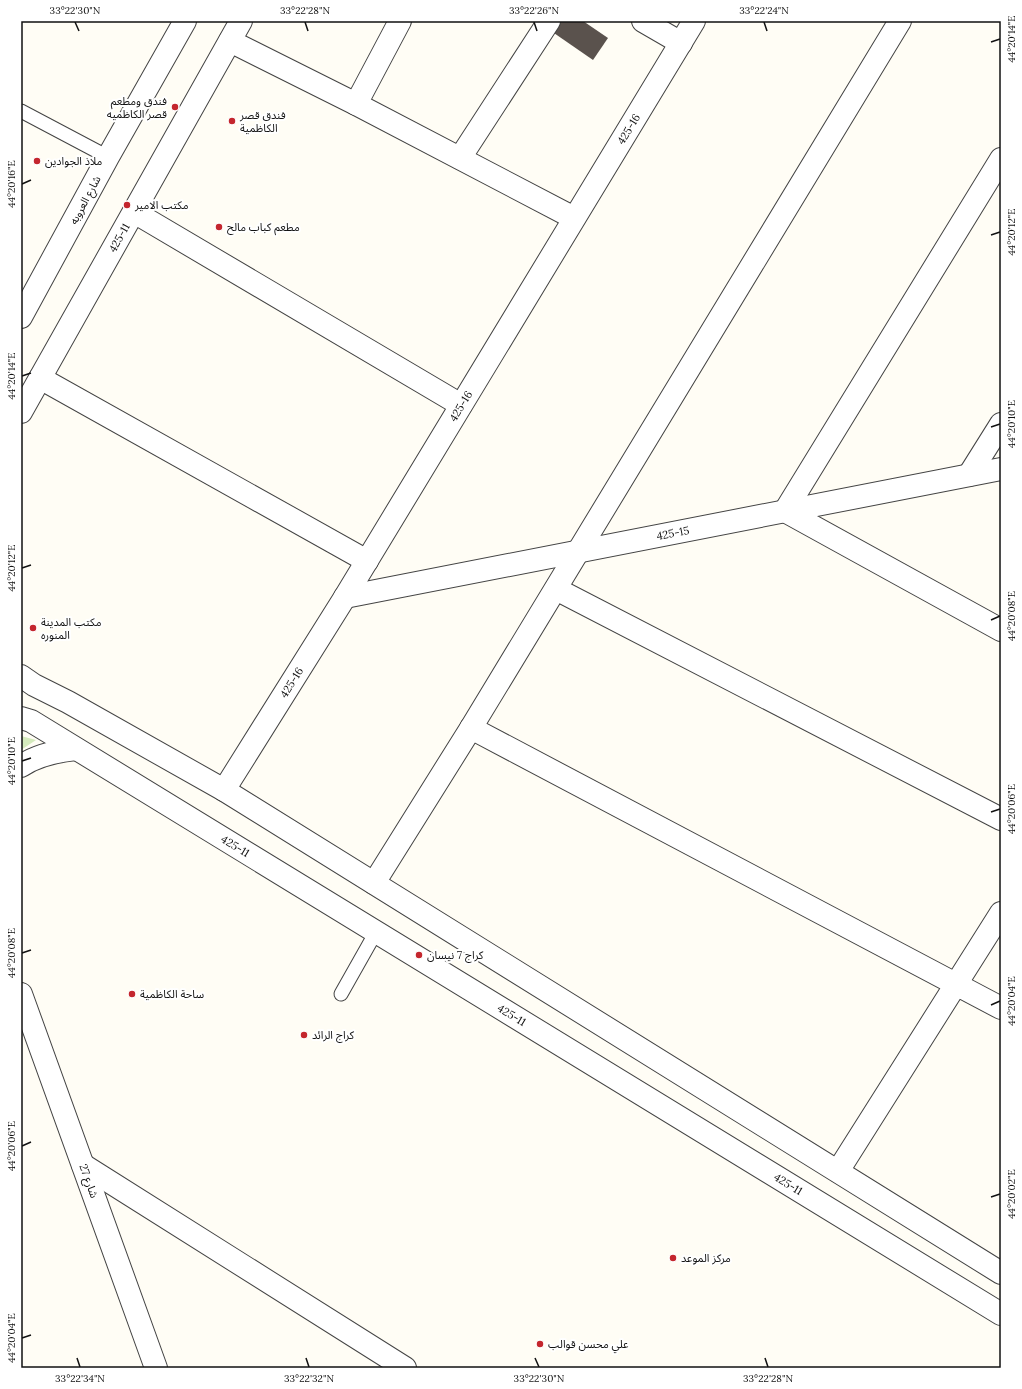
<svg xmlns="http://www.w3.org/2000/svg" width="1022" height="1389" font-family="Lora,'Noto Sans Arabic',serif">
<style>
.green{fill:#d5ebbd}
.building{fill:#5a524d}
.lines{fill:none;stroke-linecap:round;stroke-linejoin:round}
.service-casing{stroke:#444;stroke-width:15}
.minor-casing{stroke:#444;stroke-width:24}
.tertiary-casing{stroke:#444;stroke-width:24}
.service{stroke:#fff;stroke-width:13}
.minor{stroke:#fff;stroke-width:22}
.tertiary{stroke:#fff;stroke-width:22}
.ticks{fill:none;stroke:#111;stroke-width:1.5}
.poi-dot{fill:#c4262e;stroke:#fff;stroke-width:1.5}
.labels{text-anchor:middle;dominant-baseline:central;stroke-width:4;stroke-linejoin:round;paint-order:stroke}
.poi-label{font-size:11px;fill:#111;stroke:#fff;text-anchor:start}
.street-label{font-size:11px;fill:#111;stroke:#fff}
.neatline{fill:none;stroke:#111;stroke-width:1.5}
.ticks-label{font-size:10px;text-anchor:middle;fill:#111}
</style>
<rect width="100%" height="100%" fill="#fffdf5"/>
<polygon class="green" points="21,736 36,740 21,750"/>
<polygon class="building" points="558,21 583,21 608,38 593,60 551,31"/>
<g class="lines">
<g class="service-casing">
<g id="service">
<polyline points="21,111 108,157"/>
<polyline points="341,994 376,932"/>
</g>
</g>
<g class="minor-casing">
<g id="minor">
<polyline points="643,21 681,43"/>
<polyline points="230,41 356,104 574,218"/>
<polyline points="356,104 400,21"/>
<polyline points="460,158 549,21"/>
<polyline points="1001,159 785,511 1001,630"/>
<polyline points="134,212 461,405"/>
<polyline points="40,378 367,561"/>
<polyline points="969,475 1001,424"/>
<polyline points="556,589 1001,819"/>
<path id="s1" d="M 345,597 L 1001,469"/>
<polyline points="471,728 1001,1008"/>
<path id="s2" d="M 224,790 L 345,597 L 694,21"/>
<polyline points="374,883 471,728 900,21"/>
<polyline points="83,1165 405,1368"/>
<polyline points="838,1171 1001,913"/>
</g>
</g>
<g class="tertiary-casing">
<g id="tertiary">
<polyline points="21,317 108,157 185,21"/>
<path id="s3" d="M 21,412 L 241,21"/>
<polyline points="21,676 34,685 68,702 224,790 1001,1273"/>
<path id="s4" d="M 21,718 L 31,721 L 1001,1314"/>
<path d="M 21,766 C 37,755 57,751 76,749"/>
<polyline points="21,994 156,1368"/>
</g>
</g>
<use href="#service" class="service"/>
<use href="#minor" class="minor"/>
<use href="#tertiary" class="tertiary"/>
</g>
<path class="ticks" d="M 75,22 L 79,31M 305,22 L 308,31M 534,22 L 537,31M 764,22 L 767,31M 991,42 L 1000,39M 22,184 L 31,180M 991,235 L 1000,232M 22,376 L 31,373M 991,427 L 1000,424M 22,568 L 31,565M 991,620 L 1000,616M 22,761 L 31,758M 991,812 L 1000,809M 22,953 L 31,950M 991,1005 L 1000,1001M 22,1146 L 31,1142M 991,1197 L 1000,1194M 22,1338 L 31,1335M 77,1358 L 80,1367M 306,1358 L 309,1367M 535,1358 L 539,1367M 765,1358 L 768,1367"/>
<g class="poi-dot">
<circle cx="175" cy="107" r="4"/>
<circle cx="232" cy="121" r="4"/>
<circle cx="37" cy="161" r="4"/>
<circle cx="127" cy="205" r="4"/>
<circle cx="219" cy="227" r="4"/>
<circle cx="33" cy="628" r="4"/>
<circle cx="419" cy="955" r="4"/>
<circle cx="132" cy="994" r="4"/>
<circle cx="304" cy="1035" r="4"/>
<circle cx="673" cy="1258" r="4"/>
<circle cx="540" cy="1344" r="4"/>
</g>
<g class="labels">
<g class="poi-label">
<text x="167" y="101" text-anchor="end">فندق ومطعم<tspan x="167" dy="13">قصر الكاظميه</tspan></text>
<text x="240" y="115">فندق قصر<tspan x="240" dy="13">الكاظمية</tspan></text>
<text x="45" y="161">ملاذ الجوادين</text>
<text x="135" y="205">مكتب الامير</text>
<text x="227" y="227">مطعم كباب مالح</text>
<text x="41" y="622">مكتب المدينة<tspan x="41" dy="13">المنوره</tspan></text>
<text x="427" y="955">كراج 7 نيسان</text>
<text x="140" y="994">ساحة الكاظمية</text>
<text x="312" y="1035">كراج الرائد</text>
<text x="681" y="1258">مركز الموعد</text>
<text x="548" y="1344">علي محسن قوالب</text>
</g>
<g class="street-label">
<text stroke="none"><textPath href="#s2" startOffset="775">425-16</textPath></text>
<text transform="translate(85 200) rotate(-62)">شارع العروبه</text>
<text stroke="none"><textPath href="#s3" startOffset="200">425-11</textPath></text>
<text stroke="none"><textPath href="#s2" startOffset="451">425-16</textPath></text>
<text stroke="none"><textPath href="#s1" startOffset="334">425-15</textPath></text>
<text stroke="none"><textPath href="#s2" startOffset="127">425-16</textPath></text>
<text stroke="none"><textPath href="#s4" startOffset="250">425-11</textPath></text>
<text stroke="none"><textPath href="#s4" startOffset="574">425-11</textPath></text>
<text transform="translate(89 1181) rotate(70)">شارع 27</text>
<text stroke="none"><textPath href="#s4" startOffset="898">425-11</textPath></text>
</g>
</g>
<rect width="1022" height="1389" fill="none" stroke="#ffffff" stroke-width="44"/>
<rect x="22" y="22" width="978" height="1345" class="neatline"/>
<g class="ticks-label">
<text x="75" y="14">33°22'30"N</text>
<text x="305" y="14">33°22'28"N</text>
<text x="534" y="14">33°22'26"N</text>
<text x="764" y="14">33°22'24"N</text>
<text transform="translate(1011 39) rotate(-90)" y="4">44°20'14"E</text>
<text transform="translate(11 184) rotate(-90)" y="4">44°20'16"E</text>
<text transform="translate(1011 232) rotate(-90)" y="4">44°20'12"E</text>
<text transform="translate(11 376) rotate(-90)" y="4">44°20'14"E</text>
<text transform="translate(1011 424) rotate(-90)" y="4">44°20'10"E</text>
<text transform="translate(11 568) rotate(-90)" y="4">44°20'12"E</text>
<text transform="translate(1011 616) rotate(-90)" y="4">44°20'08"E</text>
<text transform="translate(11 761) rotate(-90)" y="4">44°20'10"E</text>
<text transform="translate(1011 809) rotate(-90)" y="4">44°20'06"E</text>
<text transform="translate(11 953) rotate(-90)" y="4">44°20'08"E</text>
<text transform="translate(1011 1001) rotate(-90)" y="4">44°20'04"E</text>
<text transform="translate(11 1146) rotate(-90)" y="4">44°20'06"E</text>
<text transform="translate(1011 1194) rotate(-90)" y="4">44°20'02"E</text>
<text transform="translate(11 1338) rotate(-90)" y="4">44°20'04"E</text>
<text x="80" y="1382">33°22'34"N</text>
<text x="309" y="1382">33°22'32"N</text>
<text x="539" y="1382">33°22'30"N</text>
<text x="768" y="1382">33°22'28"N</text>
</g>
</svg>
